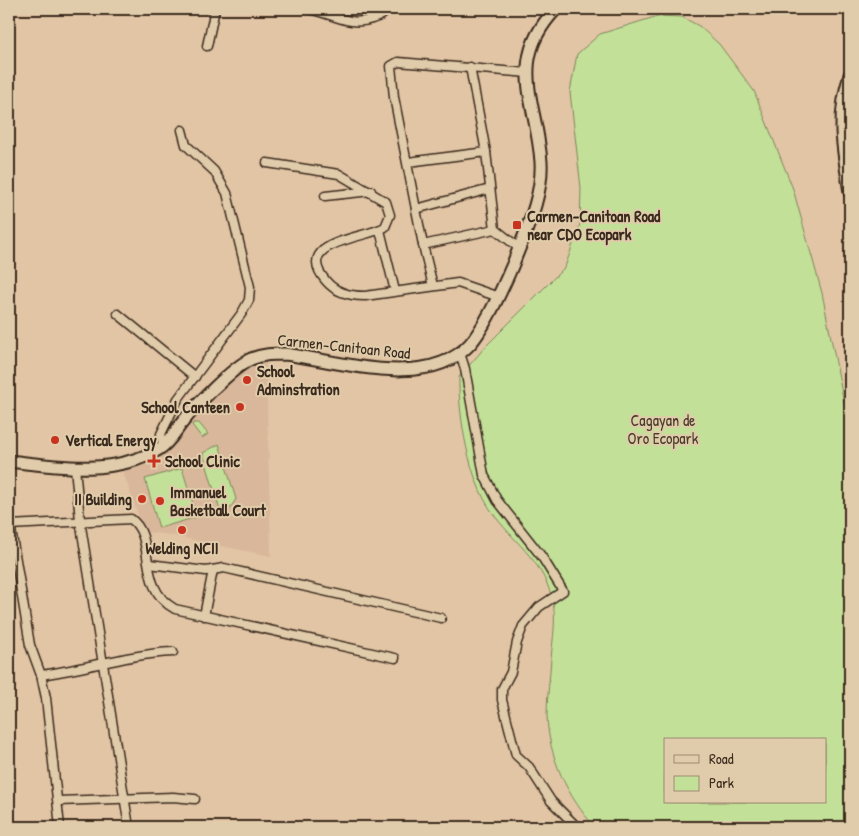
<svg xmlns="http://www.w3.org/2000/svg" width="859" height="836" font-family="'Patrick Hand',sans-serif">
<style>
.built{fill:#d9b79a}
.green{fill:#c2e098;stroke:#7e855b;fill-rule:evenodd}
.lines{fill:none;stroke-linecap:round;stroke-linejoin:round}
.street-casing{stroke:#3b2a1e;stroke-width:11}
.secondary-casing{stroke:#3b2a1e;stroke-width:15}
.street{stroke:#e0ccaa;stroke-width:8}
.secondary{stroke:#e0ccaa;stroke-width:11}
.poi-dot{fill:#c8321e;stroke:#e0ccaa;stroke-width:2}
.labels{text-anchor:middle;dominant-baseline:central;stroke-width:4;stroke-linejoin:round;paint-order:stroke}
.poi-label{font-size:16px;font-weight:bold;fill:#3b2a1e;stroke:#e0ccaa;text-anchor:start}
.street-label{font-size:16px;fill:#3b2a1e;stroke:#e0ccaa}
.park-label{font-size:16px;fill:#483c2a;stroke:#e0ccaa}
</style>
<rect width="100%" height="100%" fill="#e2c5a5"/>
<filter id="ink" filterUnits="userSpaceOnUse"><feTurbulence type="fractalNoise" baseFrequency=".02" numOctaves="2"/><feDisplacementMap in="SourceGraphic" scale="10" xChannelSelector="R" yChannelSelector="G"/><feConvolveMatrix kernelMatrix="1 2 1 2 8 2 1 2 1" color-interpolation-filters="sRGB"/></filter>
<g filter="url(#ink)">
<polygon class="built" points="256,362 266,363 271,556 164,534 144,532 121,466 163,445 233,374"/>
<g class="green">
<path d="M 658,16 L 682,17 L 699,26 L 719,44 L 754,91 L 793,189 L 822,293 L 847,418 L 850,482 L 850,827 L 595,827 C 568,798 548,756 547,715 C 547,696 550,677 551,658 C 553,638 557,617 552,598 C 541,558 513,542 492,512 C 469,480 458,416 459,377 L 487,345 L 565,267 L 580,224 L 581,188 L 570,92 L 577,54 L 600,34 ZM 665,740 L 825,740 L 825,802 L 665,802 Z"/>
<polygon points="194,423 199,423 208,434 202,438 192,425"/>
<polygon points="219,444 236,499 228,512 221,514 203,453"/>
<polygon points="182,468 197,517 159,528 145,479"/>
</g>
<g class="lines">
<g class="street-casing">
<g id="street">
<path d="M 308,9 C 331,13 349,27 372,19 C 380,16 384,15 388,9"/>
<polyline points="207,46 215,9"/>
<polyline points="470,67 486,152 495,229 519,248"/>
<polyline points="408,162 486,152"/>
<path d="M 267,163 L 339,174 L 386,202 L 390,215 L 385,227 C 364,239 292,241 326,281 C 336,293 351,296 365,296 L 458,283 L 496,296"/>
<polyline points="325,196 371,191"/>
<polyline points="416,209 490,189"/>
<polyline points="380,230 395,291"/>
<polyline points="423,245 495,229"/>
<polyline points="433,286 423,245 394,97 391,66 398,62 528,73"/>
<polyline points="118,314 195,377"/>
<polyline points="460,353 465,369 484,475 497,500 542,557 563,591 539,607 523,626 517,642 511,672 502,689 502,700 516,755 529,767 551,801 577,827"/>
<polyline points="163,447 161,434 178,399 242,313 249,300 250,287 227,193 214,171 186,145 182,130"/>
<polyline points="75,467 80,520 129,827"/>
<polyline points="9,518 30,645 41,675 46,698 60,827"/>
<path d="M 9,525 L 131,519 C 157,538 136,588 175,609 L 395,658"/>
<polyline points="149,564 206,571 224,568 441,618"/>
<polyline points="204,616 213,570"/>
<path d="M 41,675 C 85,669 129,654 173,652"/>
<polyline points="58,801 173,797 195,799"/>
</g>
</g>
<g class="secondary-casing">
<g id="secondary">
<path d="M 850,75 C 836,118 843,149 850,192"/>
<path d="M 9,461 C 58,467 114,476 159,449 C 168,444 175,432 181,424 C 194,407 233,367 251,359 C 263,354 273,354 285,354 C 339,361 428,391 470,344 C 485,327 504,285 513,264 C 525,232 543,197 541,162 C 537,102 506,61 556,9"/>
</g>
</g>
<use href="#street" class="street"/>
<use href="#secondary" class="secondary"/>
</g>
</g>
<g class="poi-dot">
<rect x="512" y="220" width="10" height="10" rx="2.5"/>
<circle cx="247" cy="380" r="5"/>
<circle cx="240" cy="407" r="5"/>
<circle cx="55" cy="440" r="5"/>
<path d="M151.5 453.5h5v5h5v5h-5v5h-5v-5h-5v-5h5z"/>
<circle cx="142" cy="499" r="5"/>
<circle cx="160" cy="501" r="5"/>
<circle cx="182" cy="530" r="5"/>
</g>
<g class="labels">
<g class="poi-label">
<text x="527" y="216">Carmen-Canitoan Road<tspan x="527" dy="18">near CDO Ecopark</tspan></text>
<text x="257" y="371">School<tspan x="257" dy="18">Adminstration</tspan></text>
<text x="230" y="407" text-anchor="end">School Canteen</text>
<text x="65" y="440">Vertical Energy</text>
<text x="165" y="461">School Clinic</text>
<text x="170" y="492">Immanuel<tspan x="170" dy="18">Basketball Court</tspan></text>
<text x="132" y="499" text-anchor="end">II Building</text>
<text x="182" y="548" text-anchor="middle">Welding NCII</text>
</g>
<g class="street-label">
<text transform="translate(344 346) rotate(6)">Carmen-Canitoan Road</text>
</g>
<g class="park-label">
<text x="663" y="420">Cagayan de<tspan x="663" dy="18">Oro Ecopark</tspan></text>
</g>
</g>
<rect width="859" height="836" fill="none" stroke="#e0ccaa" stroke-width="30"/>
<rect x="15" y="15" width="829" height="806" fill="none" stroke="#3b2a1e" stroke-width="2" filter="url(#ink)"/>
<rect x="664" y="738" width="162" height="65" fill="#e0ccaa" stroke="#9e8b72"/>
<rect x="674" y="755" width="25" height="8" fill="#e0ccaa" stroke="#9e8b72"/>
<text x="709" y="764" font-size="15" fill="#3b2a1e">Road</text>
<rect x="674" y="776" width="25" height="15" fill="#c2e098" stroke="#9e8b72"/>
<text x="709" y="788" font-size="15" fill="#3b2a1e">Park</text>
</svg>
